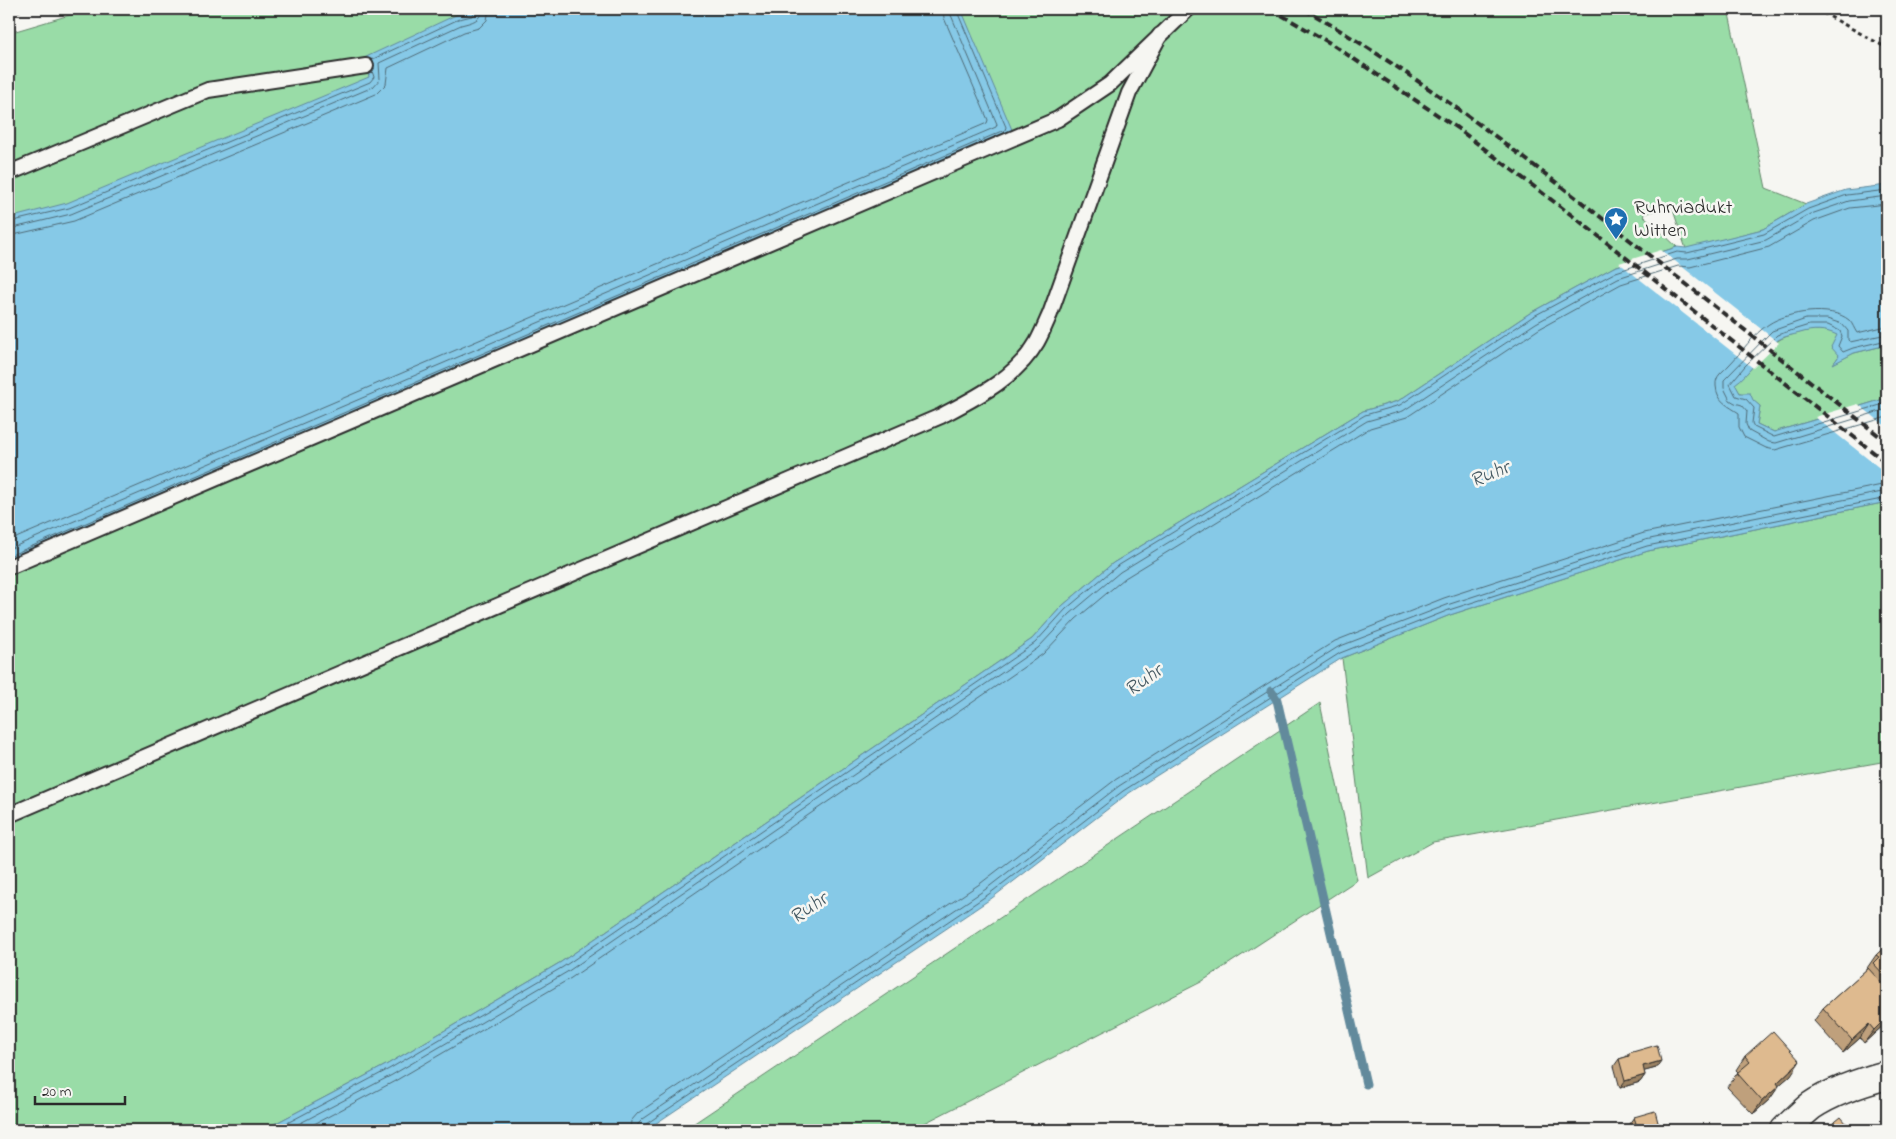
<svg xmlns="http://www.w3.org/2000/svg" width="1896" height="1139" font-family="'Indie Flower',sans-serif">
<style>
.green{fill:#99dca7;stroke:#628469}
.water{fill:#86c9e7;stroke:#628a9c}
.pier{fill:#f6f6f2}
.lines{fill:none;stroke-linecap:round;stroke-linejoin:round}
.shore{stroke:#4f6a76;stroke-width:1}
.stream{stroke:#628a9c;stroke-width:9}
.service-casing{stroke:#2b2b2b;stroke-width:18}
.minor-casing{stroke:#2b2b2b;stroke-width:31}
.path{stroke:#2b2b2b;stroke-width:3;stroke-dasharray:4 4;stroke-linecap:butt}
.service{stroke:#f6f6f2;stroke-width:14}
.minor{stroke:#f6f6f2;stroke-width:28}
.rail{stroke:#2b2b2b;stroke-width:4;stroke-dasharray:8 4;stroke-linecap:butt}
.wall{fill:#bfa07b;stroke:#2b2b2b}
.shaded-wall{fill:#9b8264;stroke:#2b2b2b}
.building{fill:#deba8f;stroke:#2b2b2b}
.labels{text-anchor:middle;dominant-baseline:central;stroke-width:5;stroke-linejoin:round;paint-order:stroke}
.poi-label{font-size:20px;fill:#2b2b2b;stroke:#f6f6f2;text-anchor:start}
.water-label{font-size:21px;font-style:italic;fill:#465a63;stroke:#f6f6f2}
</style>
<rect width="100%" height="100%" fill="#f6f6f2"/>
<filter id="ink" filterUnits="userSpaceOnUse"><feTurbulence type="fractalNoise" baseFrequency=".02" numOctaves="2"/><feDisplacementMap in="SourceGraphic" scale="10" xChannelSelector="R" yChannelSelector="G"/><feConvolveMatrix kernelMatrix="1 2 1 2 8 2 1 2 1" color-interpolation-filters="sRGB"/></filter>
<g filter="url(#ink)">
<g class="green">
<polygon points="90,9 1728,9 1766,188 1806,204 1763,229 1686,249 1671,204 1643,215 1677,247 1614,267 1530,313 1398,401 1363,411 1113,563 1062,606 1032,639 561,962 386,1065 263,1130 9,1130 9,33"/>
<path d="M 1809,330 L 1827,330 L 1838,335 L 1839,356 L 1834,363 L 1854,353 L 1887,345 L 1887,398 L 1774,432 L 1757,424 L 1760,406 L 1740,393 L 1734,384 C 1751,373 1762,350 1779,340 C 1787,335 1800,333 1809,330 Z"/>
<polygon points="1887,502 1887,761 1433,842 1368,878 1342,658 1450,615 1648,551"/>
<polygon points="1320,703 1357,880 1201,982 911,1130 684,1130"/>
</g>
<g class="water">
<polygon points="480,9 961,9 1013,132 9,561 9,218 67,203 369,77 364,58 458,14"/>
<path d="M 1887,185 L 1887,345 L 1854,353 L 1833,364 L 1839,356 L 1831,347 L 1837,335 C 1825,329 1813,329 1800,333 C 1793,335 1784,336 1778,340 C 1761,352 1751,373 1735,384 L 1740,393 L 1750,393 L 1753,400 L 1760,406 L 1757,424 L 1774,432 L 1887,398 L 1887,502 L 1648,551 L 1450,615 L 1342,658 L 1126,795 L 992,898 L 646,1130 L 263,1130 L 386,1065 L 561,962 L 1032,639 L 1062,606 L 1113,563 L 1363,411 L 1398,401 L 1530,313 L 1614,267 L 1677,247 L 1686,248 L 1763,229 L 1806,204 L 1846,190 Z"/>
</g>
<g class="pier">
<polygon points="1661,250 1779,343 1753,368 1619,263"/>
<polygon points="1858,404 1887,427 1887,474 1815,417"/>
</g>
<g class="lines">
<g class="shore">
<polyline points="371,60 459,19 472,16 476,9"/>
<polyline points="9,222 69,208 370,82 374,77 372,71"/>
<path d="M 9,229 L 71,214 L 373,87 L 380,79 L 379,63 L 461,25 C 472,22 481,21 482,9"/>
<polyline points="9,236 74,221 376,94 386,84 388,68 464,32 479,28 487,20 489,9"/>
<path d="M 1887,326 L 1857,333 C 1854,329 1853,324 1849,320 C 1831,305 1787,312 1769,324 C 1753,334 1742,352 1729,365 C 1723,372 1715,375 1716,386 C 1717,402 1729,406 1739,413 L 1739,427 L 1744,437 L 1766,448 L 1775,450 L 1887,417"/>
<polyline points="1887,334 1850,342 1848,340 1848,331 1842,324 1827,319 1806,319 1772,331 1724,380 1724,388 1730,400 1735,403 1742,405 1747,411 1746,424 1749,431 1769,442 1776,443 1887,409"/>
<polyline points="1887,340 1853,348 1843,352 1838,346 1842,336 1840,331 1828,325 1809,325 1777,335 1745,366 1730,384 1736,396 1746,399 1754,408 1752,423 1754,427 1774,437 1887,403"/>
<polyline points="9,541 987,123 988,120 944,18 943,9"/>
<polyline points="9,549 996,127 997,124 951,15 950,9"/>
<polyline points="9,556 1005,130 1006,127 956,9"/>
<polyline points="274,1130 389,1069 563,967 1035,643 1066,609 1116,567 1365,415 1400,405 1532,317 1616,272 1677,252 1687,253 1764,234 1808,209 1847,195 1887,190"/>
<polyline points="287,1130 392,1075 567,972 1038,648 1070,614 1120,572 1367,421 1403,411 1536,323 1618,278 1677,259 1688,259 1766,240 1811,214 1849,201 1887,196"/>
<polyline points="303,1130 395,1081 571,978 1043,654 1076,619 1125,578 1370,428 1407,417 1539,329 1621,284 1678,266 1690,267 1769,247 1814,221 1850,208 1887,204"/>
<polyline points="630,1130 631,1121 638,1113 981,883 1115,780 1335,641 1444,598 1644,533 1887,484"/>
<polyline points="637,1130 638,1124 643,1119 986,889 1119,786 1338,647 1447,605 1645,540 1887,491"/>
<polyline points="644,1130 646,1124 989,894 1123,791 1340,653 1449,610 1647,546 1887,498"/>
</g>
<polyline class="stream" points="1271,691 1277,700 1366,1084"/>
<g class="service-casing">
<g id="service">
<polyline points="9,173 208,90 366,66"/>
<polyline points="9,567 1058,119 1110,84 1188,9"/>
<path d="M 9,815 L 941,416 C 977,397 1016,378 1037,342 C 1042,333 1046,323 1050,314 L 1129,93 L 1160,35"/>
</g>
</g>
<g class="minor-casing">
<path id="minor" d="M 1785,1130 C 1794,1122 1802,1113 1811,1106 C 1833,1091 1861,1082 1887,1075"/>
</g>
<g class="path">
<polyline points="1816,9 1887,48"/>
<polyline points="9,13 23,9"/>
</g>
<use href="#service" class="service"/>
<use href="#minor" class="minor"/>
<g class="rail">
<polyline points="1271,9 1330,43 1457,128 1578,220 1887,463"/>
<path d="M 1304,9 C 1420,76 1526,158 1631,241 C 1717,308 1802,375 1887,442"/>
</g>
</g>
<g class="wall">
<polygon points="1887,945 1887,1022 1864,1043 1860,1038 1843,1053 1814,1021 1823,1008 1865,971 1876,955"/>
<polygon points="1629,1053 1656,1068 1644,1071 1645,1075 1640,1082 1620,1088 1614,1066 1619,1059 1626,1057"/>
<polygon points="1745,1056 1791,1075 1779,1085 1770,1099 1753,1114 1727,1087 1738,1072 1736,1070"/>
<polygon points="1887,1109 1887,1130 1883,1130 1882,1116"/>
<polygon points="1634,1117 1660,1130 1631,1130 1629,1124"/>
</g>
<g class="shaded-wall">
<polygon points="1887,1017 1887,1022 1864,1043 1874,1030"/>
<polygon points="1869,1024 1860,1038 1843,1053 1852,1040"/>
<polygon points="1661,1061 1656,1068 1638,1073 1643,1066"/>
<polygon points="1800,1061 1791,1075 1767,1096 1777,1083"/>
<polygon points="1645,1075 1640,1082 1620,1088 1625,1081"/>
<polygon points="1779,1086 1770,1099 1753,1114 1762,1101"/>
</g>
<g class="building">
<polygon points="1887,945 1887,978 1873,963 1879,957 1876,955"/>
<polygon points="1868,968 1887,989 1887,1017 1874,1030 1869,1024 1852,1040 1823,1008"/>
<polygon points="1773,1031 1800,1061 1777,1083 1779,1086 1762,1101 1737,1073 1750,1062 1745,1056"/>
<polygon points="1657,1045 1661,1061 1643,1066 1645,1075 1625,1081 1619,1059 1629,1056 1629,1053"/>
<polygon points="1655,1111 1660,1130 1638,1130 1634,1117"/>
<polygon points="1841,1117 1852,1130 1825,1130"/>
</g>
</g>
<defs>
<g id="sight-pin" transform="scale(1.25)"><path d="M0 17L-7.5 6A9.5 9.5 0 1 1 7.5 6Z" fill="#1f6fb2" stroke="#f6f6f2"/><path d="M0-6L1.8-2.2L6-1.7L2.9 1.2L3.7 5.4L0 3.3L-3.7 5.4L-2.9 1.2L-6-1.7L-1.8-2.2Z" fill="#fff"/></g>
</defs>
<g fill-rule="evenodd">
<use href="#sight-pin" x="1616" y="219"/>
</g>
<g class="labels">
<g class="poi-label">
<text x="1634" y="208">Ruhrviadukt<tspan x="1634" dy="23">Witten</tspan></text>
</g>
<g class="water-label">
<text transform="translate(1490 475) rotate(-22)">Ruhr</text>
<text transform="translate(1144 681) rotate(-35)">Ruhr</text>
<text transform="translate(809 909) rotate(-34)">Ruhr</text>
</g>
</g>
<rect width="1896" height="1139" fill="none" stroke="#f6f6f2" stroke-width="30"/>
<rect x="15" y="15" width="1866" height="1109" fill="none" stroke="#2b2b2b" stroke-width="2" filter="url(#ink)"/>
<path d="M35 1096v8h90v-8" fill="none" stroke="#2b2b2b" stroke-width="2.5"/>
<text x="42" y="1096" font-size="15" fill="#2b2b2b" stroke="#f6f6f2" stroke-width="4" paint-order="stroke">20 m</text>
</svg>
